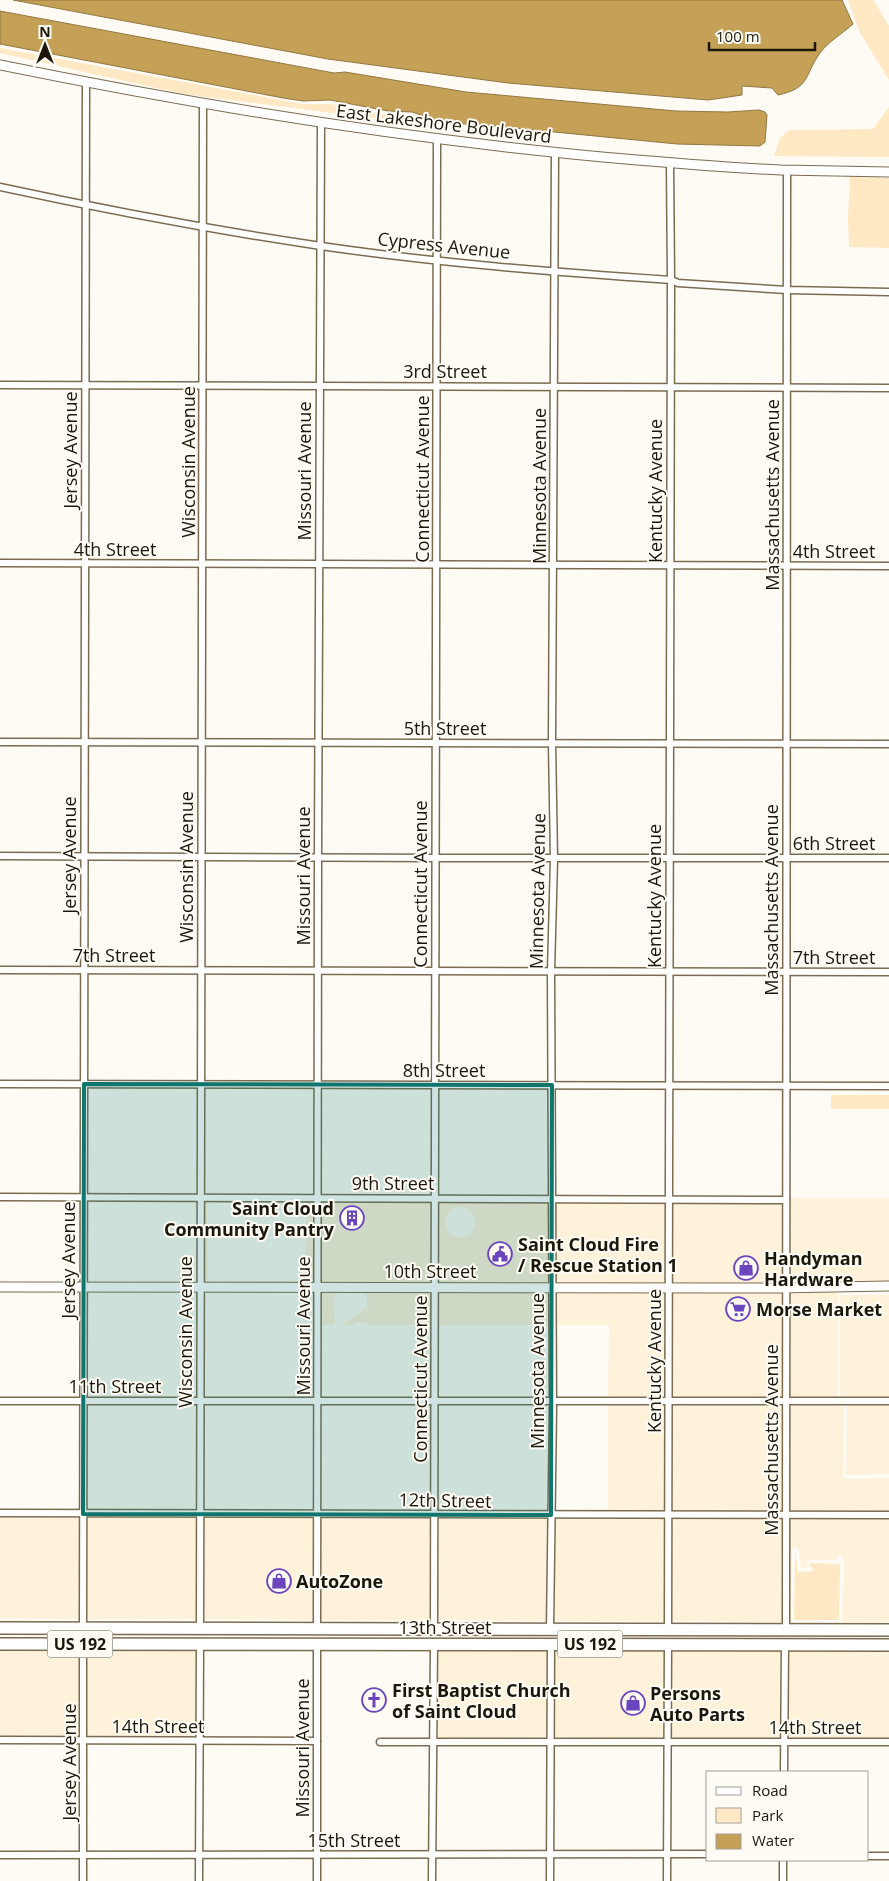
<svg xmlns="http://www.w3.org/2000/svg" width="889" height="1881" font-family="'Open Sans',sans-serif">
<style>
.built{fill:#fef2db;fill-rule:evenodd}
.green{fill:#fee9c4}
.water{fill:#c5a057;stroke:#927740}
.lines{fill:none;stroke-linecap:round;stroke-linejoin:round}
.street-casing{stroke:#7b6c51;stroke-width:9}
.secondary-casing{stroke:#7b6c51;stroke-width:11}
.highway-casing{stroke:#7b6c51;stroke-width:14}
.street{stroke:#fff;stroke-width:6}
.secondary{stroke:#fff;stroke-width:9}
.highway{stroke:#fff;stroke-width:11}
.marked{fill:#0f766e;fill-opacity:0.2;stroke:#0f766e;stroke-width:4;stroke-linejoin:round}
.labels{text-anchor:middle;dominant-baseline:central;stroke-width:4;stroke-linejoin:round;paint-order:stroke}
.shield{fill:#fefbf5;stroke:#605b51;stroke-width:1}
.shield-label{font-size:16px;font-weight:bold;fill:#1c170b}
.street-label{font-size:18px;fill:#1c170b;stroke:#fefbf5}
.poi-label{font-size:18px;font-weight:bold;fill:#1c170b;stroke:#fefbf5;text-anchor:start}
</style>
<rect width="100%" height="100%" fill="#fefbf5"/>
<g class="built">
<polygon points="789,1198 889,1198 889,1282 790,1283"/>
<polygon points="204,1202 221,1202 209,1202 207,1206 208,1278 211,1282 305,1281 306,1205 305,1202 314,1202 314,1283 204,1283"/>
<polygon points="322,1202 431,1202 431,1283 321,1283"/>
<path d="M 439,1202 L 548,1203 L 548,1283 L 438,1283 ZM 461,1206 L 471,1212 L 475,1219 L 475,1225 L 471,1234 L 460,1238 L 449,1233 L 445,1222 L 449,1211 L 454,1208 Z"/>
<polygon points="556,1203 665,1203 665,1283 555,1283"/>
<polygon points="672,1203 782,1204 782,1283 673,1283"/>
<polygon points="889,1290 889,1292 838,1292 838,1398 789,1398 790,1291"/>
<polygon points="321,1291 431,1291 431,1325 367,1325 366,1323 356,1322 353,1325 341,1325 367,1308 367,1296 364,1292 337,1292 334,1296 335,1325 321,1325"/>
<rect x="438" y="1291" width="110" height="34"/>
<polygon points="555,1291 665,1292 665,1398 608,1398 609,1325 556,1325"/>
<polygon points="782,1291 782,1398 672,1398 673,1292"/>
<polygon points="840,1295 889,1295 889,1474 846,1475 847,1397 840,1396"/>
<polygon points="608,1406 665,1406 665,1511 554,1511 608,1510"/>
<rect x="672" y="1406" width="110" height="105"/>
<polygon points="789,1406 844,1406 843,1477 846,1479 889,1478 889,1511 789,1511"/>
<polygon points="0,1517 79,1518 79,1619 0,1618"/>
<rect x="87" y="1518" width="109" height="101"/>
<polygon points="203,1518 313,1518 313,1620 204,1619"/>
<polygon points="320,1518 431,1519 431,1620 321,1620"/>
<polygon points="438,1519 547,1519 547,1621 438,1620"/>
<rect x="554" y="1519" width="110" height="102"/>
<polygon points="672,1519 782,1519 782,1622 671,1621"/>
<polygon points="789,1519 889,1519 889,1622 842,1622 844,1565 842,1556 838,1556 837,1560 809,1560 807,1562 807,1568 801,1568 799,1550 796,1547 793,1548 792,1551 791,1622 789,1621"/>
<polygon points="0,1650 196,1650 195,1737 0,1736"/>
<polygon points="438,1650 547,1650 547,1737 437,1738"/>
<polygon points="555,1650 665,1650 664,1738 555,1737"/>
<polygon points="672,1650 781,1651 780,1738 671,1738"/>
<polygon points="788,1651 889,1651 889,1738 787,1738"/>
</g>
<g class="green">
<polygon points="848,0 873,0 889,26 889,80 860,33"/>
<polygon points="0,48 303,104 330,104 387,115 412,115 420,118 429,125 183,94 0,53"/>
<polygon points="889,107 889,157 774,156 780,138 789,130 873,129"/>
<polygon points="850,177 889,178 889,248 849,247 848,218"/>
<rect x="831" y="1095" width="58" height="14"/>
<polygon points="795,1551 798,1572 813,1571 813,1567 810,1567 810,1563 840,1564 840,1558 839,1620 794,1620"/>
</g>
<g class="water">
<path d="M 13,0 L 842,0 L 853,24 C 843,33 828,42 820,53 C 804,75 811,88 778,95 L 772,88 L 742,86 L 742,95 L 708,100 L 508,83 L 328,59 Z"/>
<polygon points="0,11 334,73 345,72 466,92 676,111 728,112 759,110 765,112 767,115 765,142 760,146 677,144 483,125 431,122 421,115 412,112 388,111 330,100 303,101 283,98 0,44"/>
</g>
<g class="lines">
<g class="street-casing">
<g id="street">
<path d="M 0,187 C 106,210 213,230 321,246 C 437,263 554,272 671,280 L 678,283 L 787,290 L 889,292"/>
<polyline points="0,385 889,388"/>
<polyline points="0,563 889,566"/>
<polyline points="0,742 889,744"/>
<path d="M 0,856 C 296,857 593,860 889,858"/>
<polyline points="0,970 889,972"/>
<polyline points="0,1084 889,1086"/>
<polyline points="0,1197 786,1200"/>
<polyline points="0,1401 889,1401"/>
<polyline points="0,1513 889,1515"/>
<polyline points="83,1628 86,83"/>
<polyline points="200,1628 203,105"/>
<polyline points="317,1629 318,857 321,124"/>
<polyline points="434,1629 437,140"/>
<polyline points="550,1629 553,1408 551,971 554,859 552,743 555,153"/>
<polyline points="668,1629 671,280 670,162"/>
<polyline points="786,1630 787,170"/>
<polyline points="0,1740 317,1741"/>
<polyline points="380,1742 889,1742"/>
<polyline points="784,1772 785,1645"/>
<polyline points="0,1855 708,1854"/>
<polyline points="868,1856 889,1856"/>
<polyline points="783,1860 783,1881"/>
<polyline points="83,1881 83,1644"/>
<polyline points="199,1881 200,1644"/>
<polyline points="317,1881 317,1644"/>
<polyline points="432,1881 434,1645"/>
<polyline points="550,1881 551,1645"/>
<polyline points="667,1881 668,1645"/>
</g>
</g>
<g class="secondary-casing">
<g id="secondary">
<path d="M 0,65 C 211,108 422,142 637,160 C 685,164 733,168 781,170 C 817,171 853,171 889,172"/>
<polyline points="0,1287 777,1288 889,1286"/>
</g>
</g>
<g class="highway-casing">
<g id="highway">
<polyline points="0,1628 889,1630"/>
<polyline points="0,1644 889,1645"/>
</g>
</g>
<use href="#street" class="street"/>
<use href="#secondary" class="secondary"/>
<use href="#highway" class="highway"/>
</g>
<path class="marked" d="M 84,1084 L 552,1085 L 551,1515 L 83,1514 Z"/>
<defs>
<g id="building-ring" transform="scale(1.25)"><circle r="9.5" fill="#fefbf5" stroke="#6a45bd" stroke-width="1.5"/><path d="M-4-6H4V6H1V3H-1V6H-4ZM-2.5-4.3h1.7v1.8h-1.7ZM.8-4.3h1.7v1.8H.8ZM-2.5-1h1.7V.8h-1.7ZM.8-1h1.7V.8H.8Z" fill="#6a45bd"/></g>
<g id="civic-ring" transform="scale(1.25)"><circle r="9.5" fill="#fefbf5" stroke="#6a45bd" stroke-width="1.5"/><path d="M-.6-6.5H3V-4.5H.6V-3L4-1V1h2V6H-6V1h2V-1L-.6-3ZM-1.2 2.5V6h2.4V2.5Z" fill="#6a45bd"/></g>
<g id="shop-ring" transform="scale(1.25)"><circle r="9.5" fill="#fefbf5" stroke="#6a45bd" stroke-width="1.5"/><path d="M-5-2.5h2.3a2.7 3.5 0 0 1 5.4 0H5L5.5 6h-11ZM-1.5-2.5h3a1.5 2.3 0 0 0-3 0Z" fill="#6a45bd"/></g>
<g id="supermarket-ring" transform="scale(1.25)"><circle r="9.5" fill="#fefbf5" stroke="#6a45bd" stroke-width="1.5"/><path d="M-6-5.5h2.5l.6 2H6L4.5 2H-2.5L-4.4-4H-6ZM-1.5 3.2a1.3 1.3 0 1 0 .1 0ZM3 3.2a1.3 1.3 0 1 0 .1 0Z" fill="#6a45bd"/></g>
<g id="church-ring" transform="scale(1.25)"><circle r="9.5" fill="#fefbf5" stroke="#6a45bd" stroke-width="1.5"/><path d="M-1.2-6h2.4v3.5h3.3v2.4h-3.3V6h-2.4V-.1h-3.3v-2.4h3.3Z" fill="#6a45bd"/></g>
</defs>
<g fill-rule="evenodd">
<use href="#building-ring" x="352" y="1218"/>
<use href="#civic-ring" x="500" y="1254"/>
<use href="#shop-ring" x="746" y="1268"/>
<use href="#supermarket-ring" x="738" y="1309"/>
<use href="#shop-ring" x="279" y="1581"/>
<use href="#church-ring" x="374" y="1700"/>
<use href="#shop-ring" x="633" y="1703"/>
</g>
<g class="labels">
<g class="shield">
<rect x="47.5" y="1630.5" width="65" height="27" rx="4"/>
<rect x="557.5" y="1630.5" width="65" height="27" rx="4"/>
</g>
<g class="shield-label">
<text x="80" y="1644">US 192</text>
<text x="590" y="1644">US 192</text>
</g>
<g class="street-label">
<text transform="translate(444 123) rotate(7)">East Lakeshore Boulevard</text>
<text transform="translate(444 245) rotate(6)">Cypress Avenue</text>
<text x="445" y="371">3rd Street</text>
<text transform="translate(70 450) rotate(-90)">Jersey Avenue</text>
<text transform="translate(188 462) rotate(-90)">Wisconsin Avenue</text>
<text transform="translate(304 471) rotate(-90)">Missouri Avenue</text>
<text transform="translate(422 479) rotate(-90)">Connecticut Avenue</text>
<text transform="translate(539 486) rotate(-90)">Minnesota Avenue</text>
<text transform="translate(655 491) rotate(-90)">Kentucky Avenue</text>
<text transform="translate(772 495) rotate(-90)">Massachusetts Avenue</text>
<text x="115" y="549">4th Street</text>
<text x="834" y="551">4th Street</text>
<text x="445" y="728">5th Street</text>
<text x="834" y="843">6th Street</text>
<text transform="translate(69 855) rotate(-90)">Jersey Avenue</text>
<text transform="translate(186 867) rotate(-90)">Wisconsin Avenue</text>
<text transform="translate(303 876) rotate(-90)">Missouri Avenue</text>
<text transform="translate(420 884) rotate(-90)">Connecticut Avenue</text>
<text transform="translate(537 891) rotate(-89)">Minnesota Avenue</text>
<text transform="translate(654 896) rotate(-90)">Kentucky Avenue</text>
<text transform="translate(771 900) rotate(-90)">Massachusetts Avenue</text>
<text x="114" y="955">7th Street</text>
<text x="834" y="957">7th Street</text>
<text x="444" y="1070">8th Street</text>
<text x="393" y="1183">9th Street</text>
<text transform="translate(68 1260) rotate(-90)">Jersey Avenue</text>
<text x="430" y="1271">10th Street</text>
<text transform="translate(303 1326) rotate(-90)">Missouri Avenue</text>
<text transform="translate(185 1332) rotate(-90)">Wisconsin Avenue</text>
<text transform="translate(654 1361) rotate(-90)">Kentucky Avenue</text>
<text transform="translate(537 1371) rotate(-90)">Minnesota Avenue</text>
<text transform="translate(420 1379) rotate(-90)">Connecticut Avenue</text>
<text x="115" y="1386">11th Street</text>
<text transform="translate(771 1440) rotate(-90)">Massachusetts Avenue</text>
<text transform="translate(445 1500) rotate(1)">12th Street</text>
<text x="445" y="1627">13th Street</text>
<text x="158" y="1726">14th Street</text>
<text x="815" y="1727">14th Street</text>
<text transform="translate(302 1748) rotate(-90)">Missouri Avenue</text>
<text transform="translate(69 1762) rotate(-90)">Jersey Avenue</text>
<text x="354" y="1840">15th Street</text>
</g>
<g class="poi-label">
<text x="334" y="1208" text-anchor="end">Saint Cloud<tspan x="334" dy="21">Community Pantry</tspan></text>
<text x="518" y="1244">Saint Cloud Fire<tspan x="518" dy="21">/ Rescue Station 1</tspan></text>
<text x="764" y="1258">Handyman<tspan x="764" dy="21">Hardware</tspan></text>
<text x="756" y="1309">Morse Market</text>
<text x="296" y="1581">AutoZone</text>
<text x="392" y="1690">First Baptist Church<tspan x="392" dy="21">of Saint Cloud</tspan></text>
<text x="650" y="1693">Persons<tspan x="650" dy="21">Auto Parts</tspan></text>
</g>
</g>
<rect x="706" y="1771" width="162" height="90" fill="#fefbf5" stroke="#a4a097"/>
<rect x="716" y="1787" width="25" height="8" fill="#ffffff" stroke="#a4a097"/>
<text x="752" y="1796" font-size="15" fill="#1c170b">Road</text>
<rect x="716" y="1808" width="25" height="15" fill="#fee9c4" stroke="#a4a097"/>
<text x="752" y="1821" font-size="15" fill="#1c170b">Park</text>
<rect x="716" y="1834" width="25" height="15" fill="#c5a057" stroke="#a4a097"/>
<text x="752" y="1846" font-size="15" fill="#1c170b">Water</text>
<g transform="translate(45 45)" stroke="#fefbf5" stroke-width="4" paint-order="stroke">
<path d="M0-4L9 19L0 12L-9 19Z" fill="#1c170b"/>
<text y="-8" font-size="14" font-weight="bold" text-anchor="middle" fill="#1c170b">N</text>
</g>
<path d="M709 42v8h106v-8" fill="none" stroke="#1c170b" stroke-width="2.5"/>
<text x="716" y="42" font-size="15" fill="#1c170b" stroke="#fefbf5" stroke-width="4" paint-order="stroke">100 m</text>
</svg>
